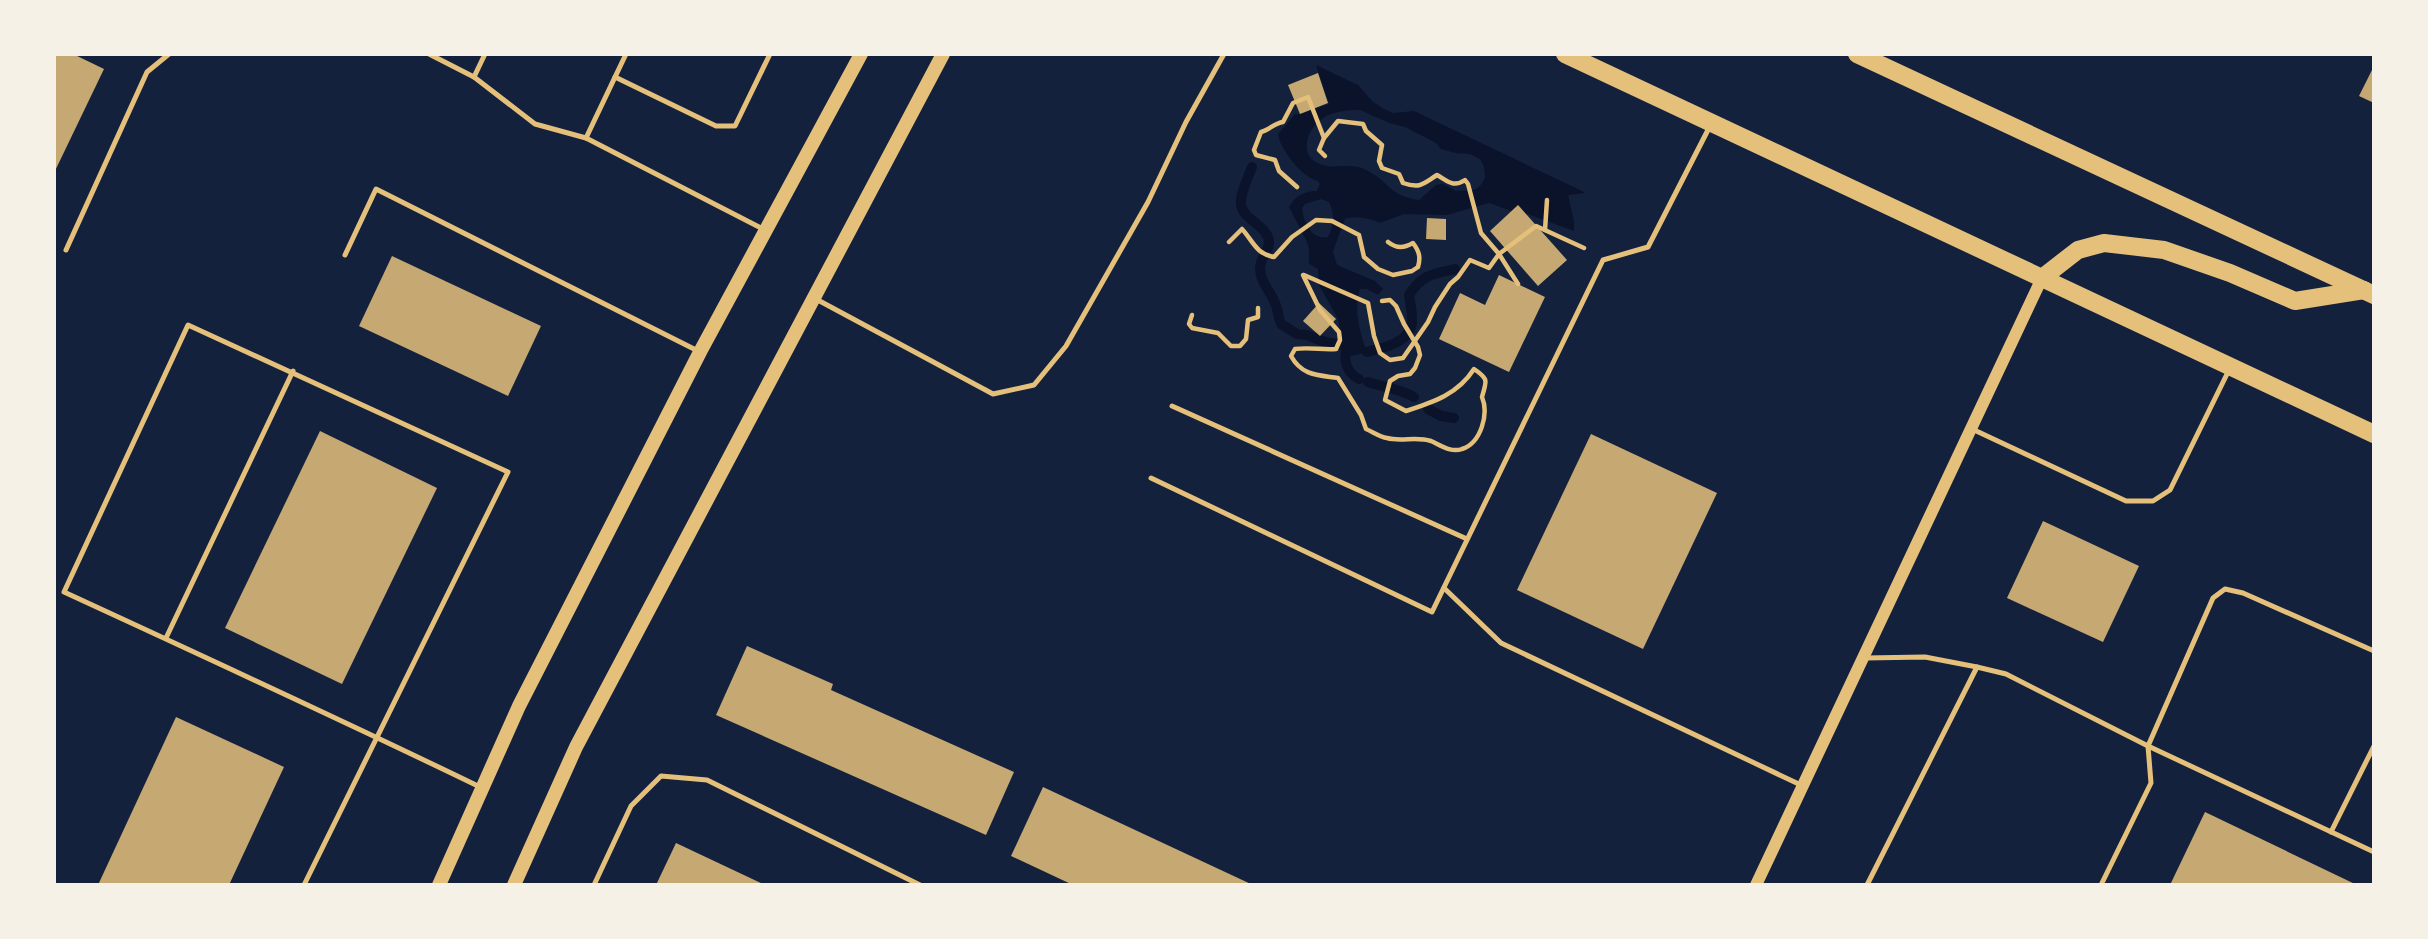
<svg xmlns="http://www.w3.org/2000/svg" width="2428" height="939" font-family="'Noto Serif',serif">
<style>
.water{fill:#0b132b;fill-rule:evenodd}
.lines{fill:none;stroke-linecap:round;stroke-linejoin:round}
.stream{stroke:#0b132b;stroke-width:10}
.building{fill:#c6a872}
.path{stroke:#e5c07b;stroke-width:4.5}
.service{stroke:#e5c07b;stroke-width:5}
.tertiary{stroke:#e5c07b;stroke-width:12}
.secondary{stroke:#e5c07b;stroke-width:14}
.primary{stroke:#e5c07b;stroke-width:18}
</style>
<rect width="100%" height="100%" fill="#14213d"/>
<path class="water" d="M 1316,65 L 1358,85 L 1373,102 L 1384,109 L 1393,113 L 1414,111 L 1582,191 L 1585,193 L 1568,195 L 1574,221 L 1574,231 L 1525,213 L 1519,205 L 1511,211 L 1489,203 L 1447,215 L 1404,214 L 1380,223 C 1370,219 1356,215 1345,219 L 1333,251 L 1337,265 L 1375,281 L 1383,289 L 1378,295 L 1367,289 L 1360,289 C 1353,308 1360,334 1367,352 L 1352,356 L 1349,353 L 1349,346 L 1342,340 L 1338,319 L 1319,285 L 1318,269 L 1309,264 L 1309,248 L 1306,240 L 1289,207 C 1295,196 1304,191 1317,191 L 1320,184 L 1318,181 C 1302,178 1280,149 1278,134 L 1295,114 L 1300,114 L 1329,104 ZM 1360,110 L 1389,123 L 1405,127 L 1436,143 L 1441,149 L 1455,153 L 1470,154 L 1480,159 L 1484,167 L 1485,178 L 1480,186 L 1474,190 L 1456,191 L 1443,184 L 1436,185 L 1419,200 C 1388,196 1389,180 1364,169 C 1348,161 1332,172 1316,162 C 1298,152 1309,127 1323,118 C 1333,111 1349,110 1360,110 ZM 1321,199 L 1329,202 C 1335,214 1334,226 1328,237 C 1311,240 1304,223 1302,208 L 1305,204 Z"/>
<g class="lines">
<g class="stream">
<path d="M 1252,167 C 1248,178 1240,193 1241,204 C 1242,220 1269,225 1269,243 C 1269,251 1260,258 1260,268 C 1260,282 1270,290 1275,303 C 1278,309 1278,317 1281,324 L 1297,334 L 1307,335 L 1325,342 L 1349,346 C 1341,358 1347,373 1359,379"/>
<path d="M 1367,352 C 1383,348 1409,343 1412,323 C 1413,314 1410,304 1409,295 C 1422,275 1432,274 1455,269"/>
<path d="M 1368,382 C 1383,387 1400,389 1414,397"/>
<polyline points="1428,409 1441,416 1454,418"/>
</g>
</g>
<g class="building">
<polygon points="54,54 73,54 104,69 54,173"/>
<polygon points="2374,66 2374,103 2359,96"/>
<polygon points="1318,73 1328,103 1300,114 1288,85"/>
<polygon points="1518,205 1567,260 1538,286 1490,231"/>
<polygon points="1427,218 1446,219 1446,240 1426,239"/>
<polygon points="392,256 541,326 508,396 359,326"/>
<polygon points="1499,275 1545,297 1509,372 1439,339 1460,293 1485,305"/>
<polygon points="1319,303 1336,319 1320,336 1303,321"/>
<polygon points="320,431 437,488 342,684 225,628"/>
<polygon points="1591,434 1717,493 1643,649 1517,590"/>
<polygon points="2043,521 2139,566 2103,642 2007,598"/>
<polygon points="747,646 833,684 831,690 1014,772 986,835 716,715"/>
<polygon points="176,717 284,767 229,885 98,885"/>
<polygon points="1043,787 1253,885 1073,885 1011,856"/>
<polygon points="2205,812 2357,885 2170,885"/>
<polygon points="676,843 765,885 656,885"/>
</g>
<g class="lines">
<g class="path">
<polyline points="1324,138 1319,150 1325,156"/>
<path d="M 1297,187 L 1279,171 L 1275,160 L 1256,155 L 1254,150 L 1261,132 C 1270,130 1274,123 1283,122 L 1293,103 L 1308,97 L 1324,138 L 1338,121 L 1363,124 L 1366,131 L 1382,145 L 1379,161 L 1382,168 L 1399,174 L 1403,183 C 1420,189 1423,184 1437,175 C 1448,181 1453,188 1465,180 L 1468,184 L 1481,233 L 1499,254 L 1536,226 L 1584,248"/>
<polyline points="1545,230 1547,200"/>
<path d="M 1229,242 L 1242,229 C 1253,241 1256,254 1274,257 L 1292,237 L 1316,220 L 1332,221 L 1359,235 L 1364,257 L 1378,269 L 1393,275 L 1412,271 L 1418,267 C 1421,257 1419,251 1413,243 C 1404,248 1397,249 1388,242"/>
<path d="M 1303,275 L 1320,310 L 1339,332 L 1340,340 L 1336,349 C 1322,350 1309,347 1295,349 L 1291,356 C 1302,376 1318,375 1338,378 L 1361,415 L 1366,429 C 1373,432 1380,437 1387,438 C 1401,442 1416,436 1431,441 C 1440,445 1451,453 1462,449 C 1481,443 1489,414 1482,397 C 1486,381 1490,380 1474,369 C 1458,394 1434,402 1406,411 L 1385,400 L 1390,381 L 1398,376 L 1410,374 L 1415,368 L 1420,355 L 1418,347 L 1404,324 L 1396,306 L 1390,300 L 1382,301"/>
<polyline points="1304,275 1368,303 1374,336 1380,353 1390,360 1403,358 1428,322 1435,307 1450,284 1458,277 1470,260 1489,268 1499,254 1518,284"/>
<polyline points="1192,315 1189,324 1192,328 1218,333 1231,346 1240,346 1246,339 1248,320 1258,317 1258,308"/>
</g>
<g class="service">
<polyline points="429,54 474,77 535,124 586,138 763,229"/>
<polyline points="474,77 485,54"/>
<polyline points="615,77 716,126 735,126 770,54"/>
<polyline points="586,138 626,54"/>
<polyline points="66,250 147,72 169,54"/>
<polyline points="345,255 376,189 700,352"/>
<polyline points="814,298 993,394 1034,385 1066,346 1148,202 1186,122 1224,54"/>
<polyline points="1172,406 1467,539"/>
<polyline points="1972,429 2126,501 2153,501 2170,490 2229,370"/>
<polyline points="1151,478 1432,612 1603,260 1648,247 1710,126"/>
<polyline points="1444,588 1501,643 1803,786"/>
<polyline points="166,638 293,371"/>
<polyline points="2374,651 2243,593 2225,589 2213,598 2148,746 2374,852"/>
<polyline points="1865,658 1925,657 1977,667 1867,885"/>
<polyline points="1977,667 2006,674 2148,746 2151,783 2101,885"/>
<polyline points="2331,832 2374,746"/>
<path d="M 304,885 L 508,472 L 188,325 L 64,592 C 203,656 342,720 480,787"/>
<polyline points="594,885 631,806 661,776 707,780 920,885"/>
</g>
<polyline class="tertiary" points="1756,885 2042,278"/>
<g class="secondary">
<polyline points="439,885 519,706 700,352 861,54"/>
<polyline points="514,885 576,747 943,54"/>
</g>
<g class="primary">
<polyline points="1565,54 2374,434"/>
<polyline points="1857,54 2374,295"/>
<polyline points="2042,278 2078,250 2104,243 2164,250 2230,273 2295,301 2364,290"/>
</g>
</g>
<rect width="2428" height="939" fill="none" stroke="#f6f1e7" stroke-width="112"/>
</svg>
